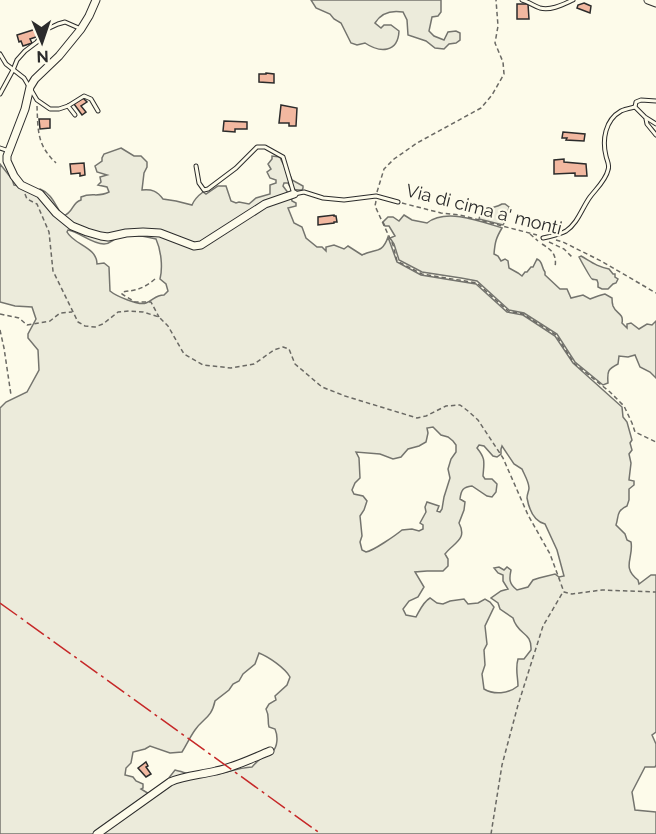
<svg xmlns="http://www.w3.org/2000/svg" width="656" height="834" font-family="Raleway,sans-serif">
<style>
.green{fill:#ecebdb;stroke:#74746e;stroke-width:1.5;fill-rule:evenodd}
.building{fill:#f2b8a0;stroke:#2b2b2b;stroke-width:1.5}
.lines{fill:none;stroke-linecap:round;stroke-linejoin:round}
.lane-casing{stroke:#2b2b2b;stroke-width:5}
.street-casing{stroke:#2b2b2b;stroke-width:9}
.path{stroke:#6a6964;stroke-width:1.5;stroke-dasharray:4.5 3;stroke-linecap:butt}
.lane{stroke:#fdfbea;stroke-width:3}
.street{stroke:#fdfbea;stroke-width:7}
.power{stroke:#c62828;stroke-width:1.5;stroke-dasharray:21 4.5 3 4.5;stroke-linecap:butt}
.labels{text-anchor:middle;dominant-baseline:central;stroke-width:4.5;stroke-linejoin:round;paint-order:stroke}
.street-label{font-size:18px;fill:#2b2b2b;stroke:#fdfbea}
</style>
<rect width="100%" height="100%" fill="#fdfbea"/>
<g class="green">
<path d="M 311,0 L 441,0 L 441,12 L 438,16 L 432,17 L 429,31 L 434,36 L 444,40 L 448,32 L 456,31 L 460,33 L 460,40 L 456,43 L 449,44 L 444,49 L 435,48 L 426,41 L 408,35 L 407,20 L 403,12 C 391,10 381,13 375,23 L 381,28 L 384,25 L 391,25 L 399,31 C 398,53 380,53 365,43 L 357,45 L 351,43 L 341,23 L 334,19 L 330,14 L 316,8 Z"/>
<path d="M 121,148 L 134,156 L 141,156 L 147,162 L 147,167 L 144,173 L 142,190 C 152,189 157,191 163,199 L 176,201 L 192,205 C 194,200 199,195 203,192 L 206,194 L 218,186 L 226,186 L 231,201 L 236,203 L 239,202 L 249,204 L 256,198 L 270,194 L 270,185 L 276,183 L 276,180 L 270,178 L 267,172 L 271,169 L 268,164 L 272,159 L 272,156 L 280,157 C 283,166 289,171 292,180 L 303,186 L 303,188 L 302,190 C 294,190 291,190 288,183 L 284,183 L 283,186 L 289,194 L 264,202 L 201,243 L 194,244 L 161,231 L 143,230 L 126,231 L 108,235 L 88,231 L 73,224 L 57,212 L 41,193 L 37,191 L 40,189 C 53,194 55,206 63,216 C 74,213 71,203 81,200 L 81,197 C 92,192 98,198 109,192 L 107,187 L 98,185 L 101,182 L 100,177 L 107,175 L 97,172 L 95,166 L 102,161 L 102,158 L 104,154 Z"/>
<path d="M 0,164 L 12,179 L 14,185 L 20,186 L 39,195 L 55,214 L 71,227 L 87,234 L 108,239 L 126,234 L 143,233 L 160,235 L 193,247 L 202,247 L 265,205 L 291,197 L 292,201 L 296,203 L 296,206 L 288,208 L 294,223 L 302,227 L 306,238 L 317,247 L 322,247 L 326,251 L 326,247 L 334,245 L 344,249 L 348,246 L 362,255 C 374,248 382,255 388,237 L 397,262 L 421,275 L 476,284 L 507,312 L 523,315 L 555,336 L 573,363 L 622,407 L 623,417 L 627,422 L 632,440 L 630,443 L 632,450 L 629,454 L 631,463 L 629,480 L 634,481 L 634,485 L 629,489 L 629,500 L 627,506 C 616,511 619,516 616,525 L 625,534 L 627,540 L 631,542 C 634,558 621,567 638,580 L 639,584 L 651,575 L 656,575 L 656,732 L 652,735 L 656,744 L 656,765 L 655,767 L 645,767 L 632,792 L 635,810 L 656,812 L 656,834 L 0,834 L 0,408 L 6,402 L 27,392 L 39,370 L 38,350 L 28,338 L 28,334 L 36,319 L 32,307 L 15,306 L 0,302 ZM 68,230 C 80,232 91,244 104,244 C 110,244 112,240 117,238 C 129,233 144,236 156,239 C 161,250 163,267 160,279 L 166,284 L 168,291 L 164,295 C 155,295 154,300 146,303 C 139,306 116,296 110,291 L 109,267 L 104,263 L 97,264 C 97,247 74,245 67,232 ZM 433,427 L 441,435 L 448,437 L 453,441 L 456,445 L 456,452 L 451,459 L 448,469 L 450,478 L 444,497 L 442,509 L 440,512 L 437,511 L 439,506 L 427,502 L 425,507 L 426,512 L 420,523 L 423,525 L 423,529 L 419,531 L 412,529 L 402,530 C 396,535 373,551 366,552 L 362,550 L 360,542 L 362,536 L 360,516 L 364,510 L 367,501 L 363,496 L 354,494 L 352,490 L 355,483 L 360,478 L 359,458 L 356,452 L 380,454 L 393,459 L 401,457 L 408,449 L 419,446 L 426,442 L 428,433 L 427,428 ZM 479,445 L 484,446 L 493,456 L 497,457 L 501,454 L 501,449 L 502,446 L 514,464 L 522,469 C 524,474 529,482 529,488 C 529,491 527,494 527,498 C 529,509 533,521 545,524 L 557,550 L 564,576 L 559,577 L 555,574 L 539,578 L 533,580 L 528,587 L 517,590 C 509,584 509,579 511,570 L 507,567 L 504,570 L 499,567 L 494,568 L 498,573 L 503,575 L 503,581 L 508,589 L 501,591 L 491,598 L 498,603 L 500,609 L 513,618 C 518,636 532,631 531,650 L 524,659 L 518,659 C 515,669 518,677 518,686 C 508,694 494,695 484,689 L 482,674 L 485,665 L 484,650 L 487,644 L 485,626 L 494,607 L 490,602 L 485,599 L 478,603 L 468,604 L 464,599 L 450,601 L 443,604 L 437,603 L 430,598 C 423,602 420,610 416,617 L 406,615 L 403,609 L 409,601 L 418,597 L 424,587 L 415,572 L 427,571 L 443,571 L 448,566 L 448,559 L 445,554 C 453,543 468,540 459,523 L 464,510 L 465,502 L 460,499 C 461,490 463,487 472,486 L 487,496 L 492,497 L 496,492 L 497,484 L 492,479 L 485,479 L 483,476 C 484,462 486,459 477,448 ZM 259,653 C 269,657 285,668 290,677 L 287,685 L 275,696 L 276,700 L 269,704 L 266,709 C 270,717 267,720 269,727 L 275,729 C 278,736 278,747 272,752 C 269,755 267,754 263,757 C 259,759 255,764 252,767 C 235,768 221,775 204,776 C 195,777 184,772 175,770 L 154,797 L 141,789 L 143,788 L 143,784 L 136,781 L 133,777 L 125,775 L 126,768 L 131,763 L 133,752 L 145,749 L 150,746 L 170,753 L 182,752 C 187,744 190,737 195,730 C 204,717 211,719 215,701 L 229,690 L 233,684 L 239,681 L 243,674 L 255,664 Z"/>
<path d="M 502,204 L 505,204 L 509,207 L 507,218 L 503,225 L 479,219 C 481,207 494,209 502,204 Z"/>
<path d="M 404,215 L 412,220 L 427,223 C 446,208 480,221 502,228 C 496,238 495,242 494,254 L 498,256 L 501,261 L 505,259 L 508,261 L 509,268 L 518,273 L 522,276 L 525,272 L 527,272 L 531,267 L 533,267 L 537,259 C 543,261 541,267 545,272 L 545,275 L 560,289 L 567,289 L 571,298 L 583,295 L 590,299 C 595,297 600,295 605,294 L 612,298 C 612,300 612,303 613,306 C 616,314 624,313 622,323 L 627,328 L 627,324 L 631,323 L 639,329 L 647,324 L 652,325 L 656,321 L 656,378 L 650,372 L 640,367 L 635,355 L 628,357 L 619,356 L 618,364 C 608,369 607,371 608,383 L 603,385 L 575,362 L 557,334 L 524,313 L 509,310 L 477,281 L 461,278 L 422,272 L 399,260 L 394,244 L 390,238 L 395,236 L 389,226 L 385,226 L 383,222 L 388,217 L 393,217 L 399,221 Z"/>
<path d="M 581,256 C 593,263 596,266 609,269 L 613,274 L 615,274 L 615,277 L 618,279 L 616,283 L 613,284 L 608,289 L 602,289 L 598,287 L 598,283 L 597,280 C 595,279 594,280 592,279 C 591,279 580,259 579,257 Z"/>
</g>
<g class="building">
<polygon points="584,3 591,6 590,13 577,8 578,5"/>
<polygon points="517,4 528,4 529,19 517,19"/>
<polygon points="36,29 39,36 30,39 32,43 23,46 21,41 19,42 17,35"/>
<polygon points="266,73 274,74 274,83 259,82 259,74 266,74"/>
<polygon points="83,98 87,102 81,106 86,112 82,115 74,104"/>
<polygon points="281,105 297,108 296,126 289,126 289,123 279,123"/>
<polygon points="39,119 50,119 50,128 40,129"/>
<polygon points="224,121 247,122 247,129 235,129 235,132 223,131"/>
<polygon points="563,132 585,134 584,141 566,140 567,138 562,138"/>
<polygon points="564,159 564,162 586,164 587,176 575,176 575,173 554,174 554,160"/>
<polygon points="84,163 85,175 80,176 80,173 71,174 70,164"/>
<polygon points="334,215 334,216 336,216 337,222 334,222 334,223 318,225 318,217"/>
<polygon points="146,762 148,766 146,767 151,774 146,777 138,768"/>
</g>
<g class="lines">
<g class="lane-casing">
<g id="lane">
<path d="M 522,0 C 529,2 534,6 540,8 C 551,11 564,4 573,0"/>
<polyline points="0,54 6,64 24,78 37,100 50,109 59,109 68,106 84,96 91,99 98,111"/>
<polyline points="0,94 13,70 17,60 25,51 37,42 45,30 58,24 65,22 81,29"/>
<polyline points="656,101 641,100 636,102 635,107 645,117 656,124"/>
<polyline points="68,106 75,115"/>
<polyline points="646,119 647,124 656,135"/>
<polyline points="0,148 9,151"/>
<polyline points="196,166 199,183 204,190 208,189 236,168 257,147 265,147 283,157 294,194 304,192 323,198 344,200 376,196 398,202"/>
<path d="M 543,238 C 551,236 559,235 566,231 C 578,223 582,208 590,197 C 596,189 606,180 608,170 C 610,165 607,161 606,156 C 602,140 605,120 621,111 C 625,109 631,108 635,107"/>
</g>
</g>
<g class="street-casing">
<g id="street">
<polyline points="96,0 89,16 81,29 59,56 35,79 30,87 25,109 7,156 7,161 14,176 21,185 40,194 56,213 72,226 87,232 101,236 108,237 126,233 143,232 160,233 194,246 201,245 265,204 294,194"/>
<polyline points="648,0 656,3"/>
<path d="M 97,834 L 170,782 C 185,775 201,775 216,771 C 235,767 253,758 270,751"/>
</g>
</g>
<g class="path">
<path d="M 37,106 C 38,131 37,145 56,163"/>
<polyline points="377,192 384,169 394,159 417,143 481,108 492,95 504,74 503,62 495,43 498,26 496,0"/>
<polyline points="25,194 27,199 37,204 49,232 53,271 78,322 85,326 95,327 103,324 118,312 129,311 143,312 159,317 168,326 184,354 203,365 231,368 254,364 274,350 283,347 289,349 295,364 322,387 345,396 417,418 426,416 446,406 460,405 468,411 478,420 503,458 528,515 550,554 564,592 572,594 602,590 656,592"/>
<polyline points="376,201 375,206 393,245 397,261 422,274 477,283 508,311 523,314 556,335 574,363 610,392 624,406 632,423 635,432 656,442"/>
<polyline points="402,203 441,213 460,215 537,235"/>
<polyline points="530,234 538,241"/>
<polyline points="556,240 563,242 601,261 656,293"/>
<polyline points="549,242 564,249 573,258"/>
<path d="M 542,244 C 552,250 557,255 555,267"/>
<path d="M 155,279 C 143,289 137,290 122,292 L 122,294 L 135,302 L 151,302 L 159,317"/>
<polyline points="0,314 19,318 27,325 50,321 60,313 72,312"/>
<polyline points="0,330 4,348 11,395"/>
<polyline points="491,834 502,765 518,705 543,626 563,592"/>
</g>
<use href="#lane" class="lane"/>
<use href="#street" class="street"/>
<polyline class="power" points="0,603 321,834"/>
</g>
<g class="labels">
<g class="street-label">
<text transform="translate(484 209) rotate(14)">Via di cima a' monti</text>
</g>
</g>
<g transform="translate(42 42) rotate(178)" stroke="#fdfbea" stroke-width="4.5" paint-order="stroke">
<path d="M0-4.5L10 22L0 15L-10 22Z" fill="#2b2b2b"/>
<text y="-9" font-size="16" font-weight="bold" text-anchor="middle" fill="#2b2b2b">N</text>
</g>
</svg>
